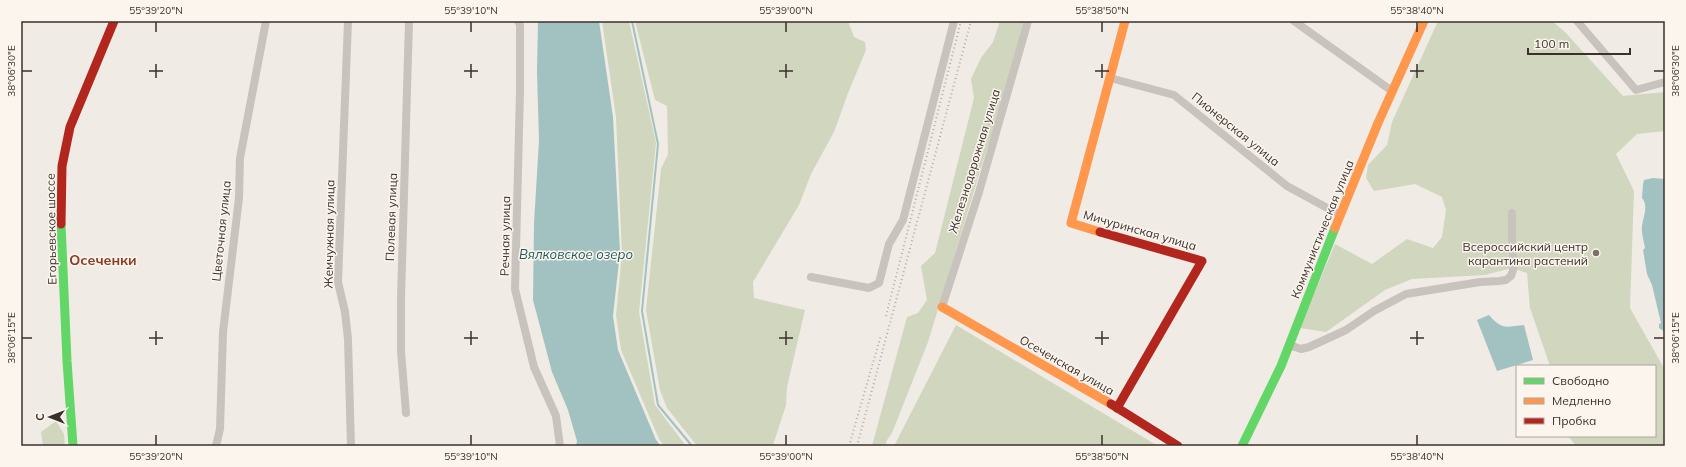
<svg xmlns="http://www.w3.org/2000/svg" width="1686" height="467" font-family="Mulish,sans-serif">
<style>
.green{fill:#d1d6bf}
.water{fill:#a1c2c1}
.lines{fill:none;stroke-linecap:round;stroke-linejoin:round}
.stream{stroke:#a1c2c1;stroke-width:2}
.street{stroke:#c9c3be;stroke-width:8}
.fast{stroke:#63d668;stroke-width:9}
.slow{stroke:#ff974d;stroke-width:9}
.jam{stroke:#b3261e;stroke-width:9}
.rail{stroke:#b1aca8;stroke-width:2;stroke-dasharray:1 3;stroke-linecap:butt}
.ticks{fill:none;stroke:#3b302b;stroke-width:1.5}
.poi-dot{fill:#7a716c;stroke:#fbf5ee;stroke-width:1.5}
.labels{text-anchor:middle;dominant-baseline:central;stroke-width:3;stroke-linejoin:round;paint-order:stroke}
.street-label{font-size:12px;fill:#3b302b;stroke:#fbf5ee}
.poi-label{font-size:12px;fill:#3b302b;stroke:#fbf5ee;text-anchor:end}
.water-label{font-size:13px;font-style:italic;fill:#1f5a5e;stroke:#fbf5ee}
.quarter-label{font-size:14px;font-weight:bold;fill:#8c3b22;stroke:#fbf5ee}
.neatline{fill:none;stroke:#3b302b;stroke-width:1.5}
.ticks-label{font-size:10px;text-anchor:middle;fill:#3b302b}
</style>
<rect width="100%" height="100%" fill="#f0ebe5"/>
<g class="green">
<polygon points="602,21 629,21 656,143 639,312 655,405 686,446 664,446 659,439 621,350 616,315 622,254 616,117"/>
<polygon points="635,21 848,21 854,37 865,42 866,50 848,93 834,132 811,174 799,205 753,282 754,298 805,310 787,387 786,405 773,445 697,446 667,408 660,390 646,310 661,169 668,154 667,106 655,100"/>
<polygon points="1000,21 1031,21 985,155 928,342 892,433 887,440 885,446 872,446 907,317 918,313 927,300 921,266 935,253 974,98 971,79 981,58 993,42"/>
<polygon points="1438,21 1552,21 1565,32 1623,96 1665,92 1665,131 1637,134 1616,154 1634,191 1630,308 1665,370 1665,446 1576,446 1568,436 1655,436 1655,366 1550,366 1530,308 1527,273 1512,268 1485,275 1412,279 1385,290 1326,332 1300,328 1335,244 1372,264 1407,239 1433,248 1442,237 1446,210 1442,197 1415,184 1374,191 1366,178 1368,165 1387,145 1392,122"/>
<polygon points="956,325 1158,446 894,446"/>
<polygon points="56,421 64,434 65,446 43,446 41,432"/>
</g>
<g class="water">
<polygon points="538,21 599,21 613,117 620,252 613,316 618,350 656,440 661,446 576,446 577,441 568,410 552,372 533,300 534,223 539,141 537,72"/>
<path d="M 1653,178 L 1665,179 L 1665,332 L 1659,328 L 1659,324 L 1661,323 L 1652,285 L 1647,274 L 1643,250 L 1645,248 C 1644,241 1641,233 1642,226 C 1643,217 1649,206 1642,198 L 1643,184 L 1644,180 Z"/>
<path d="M 1489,315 C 1502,330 1506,327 1524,325 L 1533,360 L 1497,371 L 1477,320 Z"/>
</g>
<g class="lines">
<polyline class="stream" points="632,21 658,144 642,311 658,405 692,446"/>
<g class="street">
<polyline points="348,21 338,282 345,312 348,339 351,446"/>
<polyline points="518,21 520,25 520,91 515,289 534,367 556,416 560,446"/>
<polyline points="1294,21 1392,91"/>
<polyline points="1577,21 1636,90 1665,82"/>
<polyline points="1110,78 1174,95 1287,186 1340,215"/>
<polyline points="811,277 869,288 879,283 889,244 903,220 954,21"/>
<polyline points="942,307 979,192 1028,21"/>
<polyline points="1289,345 1301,349 1309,347 1346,330 1374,311 1406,294 1480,282 1499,281 1506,280 1511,276 1514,267 1512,241 1512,213"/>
<polyline points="406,413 401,351 401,298 409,21"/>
<polyline points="216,446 220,429 223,332 239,198 240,158 266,21"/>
</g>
<g class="fast">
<polyline points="61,224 67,361 73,446"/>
<polyline points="1242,446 1281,366 1335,228"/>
</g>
<g class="slow">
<polyline points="1335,228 1378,123 1424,21"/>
<polyline points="1100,232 1071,223 1125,21"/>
<polyline points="942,307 1111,404"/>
</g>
<g class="jam">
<polyline points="61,224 62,166 70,127 114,21"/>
<polyline points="1100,232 1202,261 1117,408"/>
<polyline points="1111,404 1178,446"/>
</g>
<g class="rail">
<polyline points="886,316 961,21"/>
<polyline points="849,446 881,335"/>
<polyline points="857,446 971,21"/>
</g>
</g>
<path class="ticks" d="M 156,22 L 156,32M 471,22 L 471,32M 786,22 L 786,32M 1102,22 L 1102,32M 1417,22 L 1417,32M 156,64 L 156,78M 471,64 L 471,78M 786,64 L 786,78M 1102,64 L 1102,78M 1417,64 L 1417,78M 22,71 L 32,71M 149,71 L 163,71M 464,71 L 478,71M 779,71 L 793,71M 1095,71 L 1109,71M 1410,71 L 1424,71M 1654,71 L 1664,71M 156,331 L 156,345M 471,331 L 471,345M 786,331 L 786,345M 1102,331 L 1102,345M 1417,331 L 1417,345M 22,338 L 32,338M 149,338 L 163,338M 464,338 L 478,338M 779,338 L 793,338M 1095,338 L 1109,338M 1410,338 L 1424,338M 1654,338 L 1664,338M 156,435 L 156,445M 471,435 L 471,445M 786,435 L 786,445M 1102,435 L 1102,445M 1417,435 L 1417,445"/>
<circle class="poi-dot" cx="1596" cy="253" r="4"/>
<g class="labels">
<g class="street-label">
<text transform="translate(1236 129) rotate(39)">Пионерская улица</text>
<text transform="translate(974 161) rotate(-73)">Железнодорожная улица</text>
<text transform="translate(391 217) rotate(-88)">Полевая улица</text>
<text transform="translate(51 229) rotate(-91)">Егорьевское шоссе</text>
<text transform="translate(1322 229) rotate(-68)">Коммунистическая улица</text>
<text transform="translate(1140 230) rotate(16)">Мичуринская улица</text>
<text transform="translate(221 231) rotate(-84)">Цветочная улица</text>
<text transform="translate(329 234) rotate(-89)">Жемчужная улица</text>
<text transform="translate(505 236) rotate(-89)">Речная улица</text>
<text transform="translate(1067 365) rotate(30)">Осеченская улица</text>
</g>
<g class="poi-label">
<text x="1588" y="246">Всероссийский центр<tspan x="1588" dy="14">карантина растений</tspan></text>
</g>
<g class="water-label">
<text x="576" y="254">Вялковское озеро</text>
</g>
<g class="quarter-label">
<text x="103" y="260">Осеченки</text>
</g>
</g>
<rect width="1686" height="467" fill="none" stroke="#fbf5ee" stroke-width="44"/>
<rect x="1516" y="365" width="140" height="72" fill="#fbf5ee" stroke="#aea6a0"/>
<rect x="1524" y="378" width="20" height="6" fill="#63d668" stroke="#aea6a0"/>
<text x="1552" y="385" font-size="12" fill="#3b302b">Свободно</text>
<rect x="1524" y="398" width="20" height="6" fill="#ff974d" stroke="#aea6a0"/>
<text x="1552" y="405" font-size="12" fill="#3b302b">Медленно</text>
<rect x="1524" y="418" width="20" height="6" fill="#b3261e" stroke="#aea6a0"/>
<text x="1552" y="425" font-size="12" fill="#3b302b">Пробка</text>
<g transform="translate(50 417) rotate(270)" stroke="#fbf5ee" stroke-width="3" paint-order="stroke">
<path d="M0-3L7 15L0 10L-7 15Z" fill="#3b302b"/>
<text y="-6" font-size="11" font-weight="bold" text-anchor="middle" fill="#3b302b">С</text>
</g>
<path d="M1528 48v6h102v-6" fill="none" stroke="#3b302b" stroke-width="2"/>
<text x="1534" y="48" font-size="12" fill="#3b302b" stroke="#fbf5ee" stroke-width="3" paint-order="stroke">100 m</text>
<rect x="22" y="22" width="1642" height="423" class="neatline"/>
<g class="ticks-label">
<text x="156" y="14">55°39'20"N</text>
<text x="471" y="14">55°39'10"N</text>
<text x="786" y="14">55°39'00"N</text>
<text x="1102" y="14">55°38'50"N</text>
<text x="1417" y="14">55°38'40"N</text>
<text transform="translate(1675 71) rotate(-90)" y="4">38°06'30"E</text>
<text transform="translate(11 71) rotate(-90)" y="4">38°06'30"E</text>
<text transform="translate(1675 338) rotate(-90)" y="4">38°06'15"E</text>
<text transform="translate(11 338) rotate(-90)" y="4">38°06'15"E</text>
<text x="156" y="460">55°39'20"N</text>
<text x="471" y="460">55°39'10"N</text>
<text x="786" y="460">55°39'00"N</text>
<text x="1102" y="460">55°38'50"N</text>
<text x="1417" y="460">55°38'40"N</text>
</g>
</svg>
